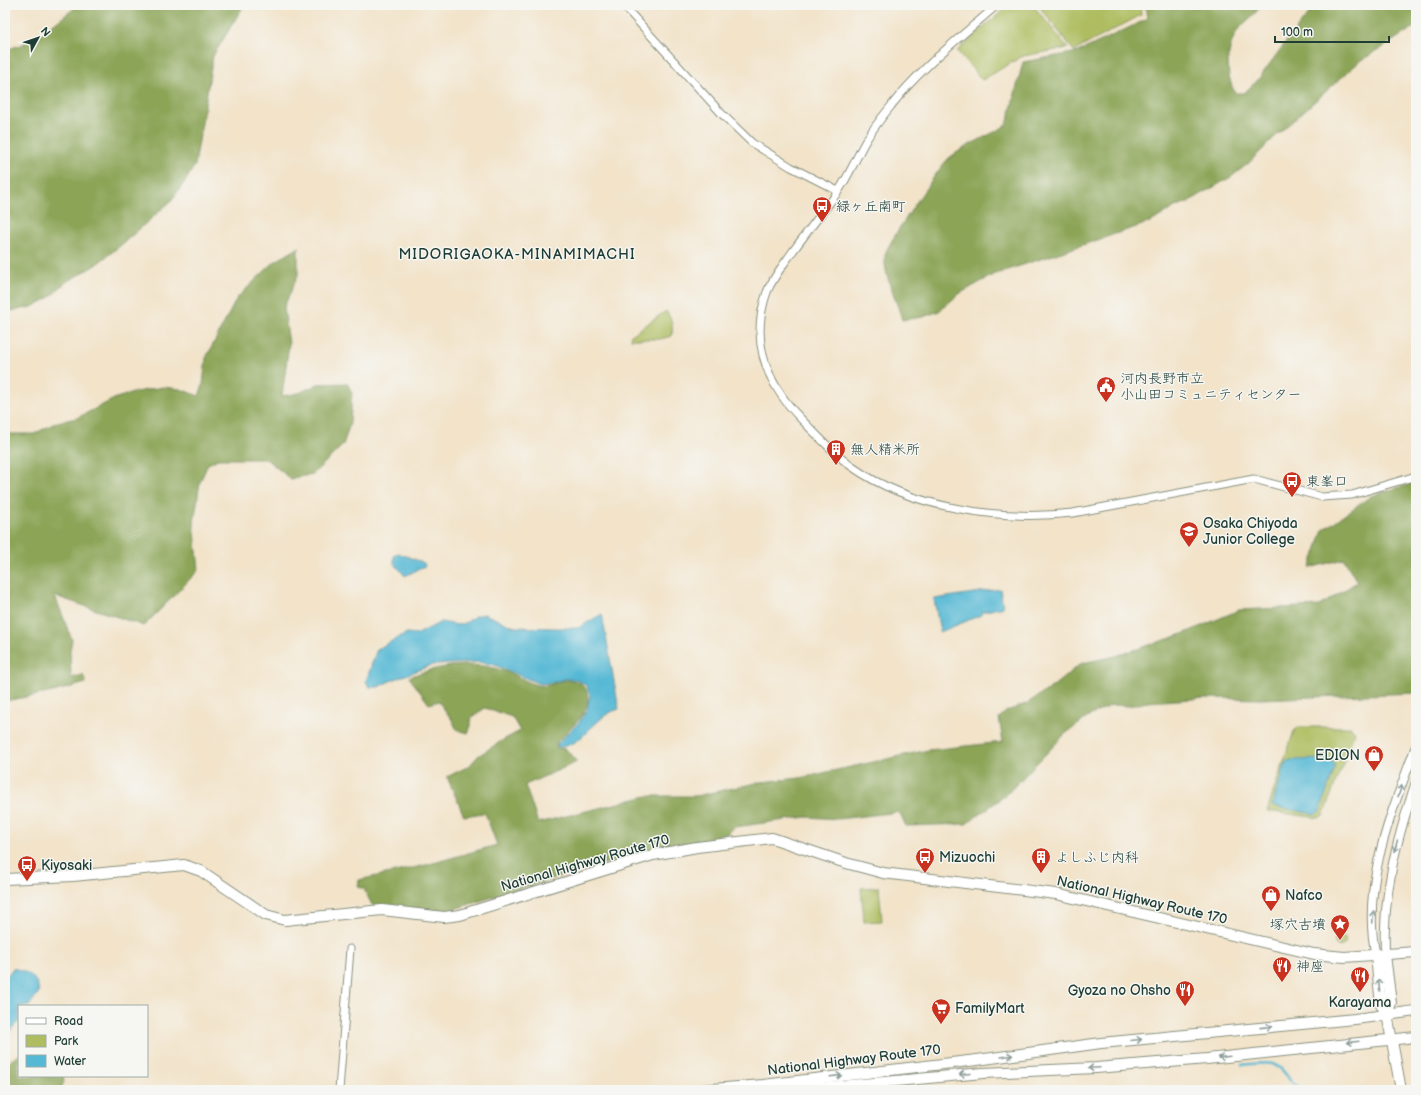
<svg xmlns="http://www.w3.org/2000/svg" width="1421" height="1095" font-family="'Balsamiq Sans','Klee One',sans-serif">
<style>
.green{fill:#afbd60;stroke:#677d4a}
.forest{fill:#8ba456;stroke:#557045}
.water{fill:#55b8d4;stroke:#3a7a84}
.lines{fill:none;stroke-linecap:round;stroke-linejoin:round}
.stream{stroke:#55b8d4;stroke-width:2.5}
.tertiary-casing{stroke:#88907e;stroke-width:9}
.secondary-casing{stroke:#88907e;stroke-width:10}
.trunk-casing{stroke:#88907e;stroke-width:12}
.tertiary{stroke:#fff;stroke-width:7}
.secondary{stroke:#fff;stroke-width:8}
.trunk{stroke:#fff;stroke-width:10}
.oneway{stroke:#8f9e9a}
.labels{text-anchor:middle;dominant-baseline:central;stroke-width:3;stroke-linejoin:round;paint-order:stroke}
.poi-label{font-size:14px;fill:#1f3d34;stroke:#f6f6f2;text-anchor:start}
.street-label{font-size:14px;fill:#1f3d34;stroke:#f6f6f2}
.neighbourhood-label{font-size:15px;letter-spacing:1px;fill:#1f3d34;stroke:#f6f6f2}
</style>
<rect width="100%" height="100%" fill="#f6f6f2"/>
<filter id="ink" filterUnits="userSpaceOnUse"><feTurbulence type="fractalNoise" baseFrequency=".025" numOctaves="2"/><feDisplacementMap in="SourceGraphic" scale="8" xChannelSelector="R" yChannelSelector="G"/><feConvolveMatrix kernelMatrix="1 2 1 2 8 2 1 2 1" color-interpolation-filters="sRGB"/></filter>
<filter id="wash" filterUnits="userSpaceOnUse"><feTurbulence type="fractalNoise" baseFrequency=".012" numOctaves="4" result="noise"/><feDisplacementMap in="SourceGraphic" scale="16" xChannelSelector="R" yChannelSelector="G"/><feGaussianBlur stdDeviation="0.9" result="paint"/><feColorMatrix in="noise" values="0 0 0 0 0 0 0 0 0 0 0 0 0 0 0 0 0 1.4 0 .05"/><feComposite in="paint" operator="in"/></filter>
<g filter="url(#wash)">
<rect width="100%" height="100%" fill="#f2e3c9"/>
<g class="green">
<polygon points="1009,5 1033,5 1068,48 1023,56 982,80 957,51"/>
<polygon points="1038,5 1140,5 1141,15 1074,51"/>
<path d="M 666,311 C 672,319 673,326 672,336 L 660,339 L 631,339 L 630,336 Z"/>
<polygon points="1299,727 1351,727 1355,732 1323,816 1318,818 1267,811 1294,731"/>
<polygon points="879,887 882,921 864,922 861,888"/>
<circle cx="1340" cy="941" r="5.5"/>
</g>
<g class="forest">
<path d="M 79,5 L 244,5 L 213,56 L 195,165 L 185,182 L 170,202 L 120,246 L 94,266 L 66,282 L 49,298 L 32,307 L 5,312 L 5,49 C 29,47 59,19 79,5 Z"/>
<path d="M 1145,5 L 1261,5 C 1255,16 1245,21 1238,30 C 1226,48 1225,74 1235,93 L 1244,93 L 1257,81 L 1285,43 L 1316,5 L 1416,5 L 1416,26 L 1359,62 L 1278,134 L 1249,163 L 1231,177 L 1212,188 L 1188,202 L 1175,207 L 1151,222 L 993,275 L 959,294 L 939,311 L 923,317 L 902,320 C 898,303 880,268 886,252 C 889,242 941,164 949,158 C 966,145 988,136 1007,125 L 1023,62 L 1078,52 L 1147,19 Z"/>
<polygon points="300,247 298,250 298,275 284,307 289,344 282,396 299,393 318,384 347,383 352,393 350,423 343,445 313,474 291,479 266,459 218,459 208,464 200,482 194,523 199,570 144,626 55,596 72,640 70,650 71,678 83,675 86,683 53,692 5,701 5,434 34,434 57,422 77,418 116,398 136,392 163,387 180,389 199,396 203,384 206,358 237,298 274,262"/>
<path d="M 1416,482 L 1416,693 L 1261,699 L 1207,698 L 1147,702 L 1129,706 L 1112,705 L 1091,715 L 1065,734 L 1006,795 L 966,824 L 906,826 L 899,812 L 838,819 L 807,817 L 735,827 L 718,841 L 676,844 L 581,870 L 441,913 L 372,905 L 364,889 L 358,887 L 359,880 L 426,865 L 497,845 L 485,813 L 464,816 L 447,777 L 469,766 L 478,756 L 503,740 L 520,731 L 512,717 L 485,708 L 471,718 L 471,726 L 468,733 C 452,730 458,728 450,717 C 446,711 442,708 439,701 L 429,704 L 409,677 C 440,665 475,660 508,672 C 518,676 531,685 542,686 C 553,686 563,677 575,681 C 579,682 584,685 586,690 C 595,710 569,729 557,742 L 557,748 L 566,749 L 577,762 L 525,785 L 538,823 L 647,796 L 696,796 L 761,782 L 800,778 L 928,750 L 1003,742 L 999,718 L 1007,711 L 1026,704 L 1052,687 L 1082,663 L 1116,656 L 1183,634 L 1239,610 L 1320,606 L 1357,582 L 1344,559 L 1310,568 L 1323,530 L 1371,496 Z"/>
<polygon points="19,1055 19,1076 63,1076 64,1081 61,1089 5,1090 5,1064"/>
</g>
<g class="water">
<polygon points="398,553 424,563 425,566 405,576 394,563 394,556"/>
<polygon points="1000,589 1003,607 982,612 981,615 940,632 934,599"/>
<path d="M 484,614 L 515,627 L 554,628 L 578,628 L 602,614 L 619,709 C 593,716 583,748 557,747 L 558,743 L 579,722 L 587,710 L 590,695 L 586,685 L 575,679 L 565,679 L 551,683 L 540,684 L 495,665 L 478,662 L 432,665 L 390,681 L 378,687 L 369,687 L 366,681 L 377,649 L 407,633 L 418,634 L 441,622 L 458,625 L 467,622 L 475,616 Z"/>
<polygon points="1329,759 1333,762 1335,767 1320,811 1315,814 1272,806 1286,762 1290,760"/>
<path d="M 13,968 C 29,973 36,975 39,992 L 29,1006 L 19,1006 L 19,1021 L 5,1037 L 5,979 Z"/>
</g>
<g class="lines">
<path class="stream" d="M 1242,1065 C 1265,1063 1276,1058 1289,1079 C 1293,1084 1298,1085 1301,1090"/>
</g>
</g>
<g filter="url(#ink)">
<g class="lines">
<g class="tertiary-casing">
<g id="tertiary">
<polyline points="623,5 722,114 752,143 791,167 838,191"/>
<path d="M 997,5 C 961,37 920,68 891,106 C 882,117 872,130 865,142 C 855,160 847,180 835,196 C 821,214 807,232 793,251 C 784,264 773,277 767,292 C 749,343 767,385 803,421 C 818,436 833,453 851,466 C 911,509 1002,521 1073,513 L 1254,479 L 1322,497 L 1352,495 L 1416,476"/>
<polyline points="339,1090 350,949"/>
</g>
</g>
<g class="secondary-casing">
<g id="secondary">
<path d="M 1385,955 C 1382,895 1397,838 1416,782"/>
<path d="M 1376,956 C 1360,885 1392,812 1416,746"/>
</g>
</g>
<g class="trunk-casing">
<g id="trunk">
<polyline points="5,879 73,876 184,865 201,871 266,915 285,920 382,910 444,917 460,915 653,855 697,847 772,838 846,863 883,873 1056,894 1314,954 1344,957 1416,952"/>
<polyline points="1385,955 1391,1003 1387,1014"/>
<polyline points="1376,956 1381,1005 1387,1014 1401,1090"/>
<polyline points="700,1090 763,1085 977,1060 1101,1043 1355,1019 1416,1011"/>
<polyline points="797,1090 983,1073 1096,1068 1207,1059 1416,1037"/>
</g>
</g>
<use href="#tertiary" class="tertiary"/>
<use href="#secondary" class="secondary"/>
<use href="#trunk" class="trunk"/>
</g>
<defs><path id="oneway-shaft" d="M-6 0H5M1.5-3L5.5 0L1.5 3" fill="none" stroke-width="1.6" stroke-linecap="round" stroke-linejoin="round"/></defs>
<g class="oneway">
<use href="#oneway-shaft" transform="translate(1400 791) rotate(-71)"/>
<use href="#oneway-shaft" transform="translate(1396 846) rotate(103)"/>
<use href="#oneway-shaft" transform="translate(1373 917) rotate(-87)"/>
<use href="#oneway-shaft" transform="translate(1379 985) rotate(-96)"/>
<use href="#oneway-shaft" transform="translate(1266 1027) rotate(-6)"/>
<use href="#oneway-shaft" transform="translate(1136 1040) rotate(-5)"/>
<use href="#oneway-shaft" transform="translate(1353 1042) rotate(173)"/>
<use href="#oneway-shaft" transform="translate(1007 1056) rotate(-9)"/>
<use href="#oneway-shaft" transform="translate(1224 1057) rotate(173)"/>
<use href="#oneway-shaft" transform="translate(1094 1068) rotate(177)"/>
<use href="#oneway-shaft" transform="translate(965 1074) rotate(175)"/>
<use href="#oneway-shaft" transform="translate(836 1076) rotate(-7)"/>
</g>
</g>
<defs>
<g id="bus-pin" transform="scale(1)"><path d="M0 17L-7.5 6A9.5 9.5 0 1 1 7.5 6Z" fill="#c8321e" stroke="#f6f6f2"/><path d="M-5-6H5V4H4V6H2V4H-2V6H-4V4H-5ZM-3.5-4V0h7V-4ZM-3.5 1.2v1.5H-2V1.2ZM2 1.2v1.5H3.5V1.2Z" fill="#fff"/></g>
<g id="civic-pin" transform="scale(1)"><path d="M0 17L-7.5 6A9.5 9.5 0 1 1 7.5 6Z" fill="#c8321e" stroke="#f6f6f2"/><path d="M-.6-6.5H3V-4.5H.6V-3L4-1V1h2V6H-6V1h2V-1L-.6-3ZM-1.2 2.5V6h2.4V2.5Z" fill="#fff"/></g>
<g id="building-pin" transform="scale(1)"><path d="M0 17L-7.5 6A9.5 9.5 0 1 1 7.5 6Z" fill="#c8321e" stroke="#f6f6f2"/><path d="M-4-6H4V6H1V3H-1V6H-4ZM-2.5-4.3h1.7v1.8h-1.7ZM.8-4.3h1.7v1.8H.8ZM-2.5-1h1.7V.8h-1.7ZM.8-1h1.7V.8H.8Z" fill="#fff"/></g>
<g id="university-pin" transform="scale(1)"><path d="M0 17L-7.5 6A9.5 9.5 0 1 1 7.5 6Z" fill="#c8321e" stroke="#f6f6f2"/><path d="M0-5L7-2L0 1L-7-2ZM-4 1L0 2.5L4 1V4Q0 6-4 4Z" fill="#fff"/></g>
<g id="shop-pin" transform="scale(1)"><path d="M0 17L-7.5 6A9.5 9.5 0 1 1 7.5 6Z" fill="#c8321e" stroke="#f6f6f2"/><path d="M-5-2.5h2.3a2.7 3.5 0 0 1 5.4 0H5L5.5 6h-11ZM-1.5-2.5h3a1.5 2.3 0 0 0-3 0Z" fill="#fff"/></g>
<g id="sight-pin" transform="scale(1)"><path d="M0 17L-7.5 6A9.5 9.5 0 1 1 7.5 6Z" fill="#c8321e" stroke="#f6f6f2"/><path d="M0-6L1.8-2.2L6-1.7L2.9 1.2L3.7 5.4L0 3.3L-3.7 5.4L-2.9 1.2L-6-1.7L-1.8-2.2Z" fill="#fff"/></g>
<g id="restaurant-pin" transform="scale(1)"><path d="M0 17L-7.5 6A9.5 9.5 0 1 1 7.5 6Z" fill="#c8321e" stroke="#f6f6f2"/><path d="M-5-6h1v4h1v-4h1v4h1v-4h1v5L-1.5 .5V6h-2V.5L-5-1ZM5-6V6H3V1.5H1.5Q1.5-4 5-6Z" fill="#fff"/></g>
<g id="supermarket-pin" transform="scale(1)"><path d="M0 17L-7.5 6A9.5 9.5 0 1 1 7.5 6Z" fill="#c8321e" stroke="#f6f6f2"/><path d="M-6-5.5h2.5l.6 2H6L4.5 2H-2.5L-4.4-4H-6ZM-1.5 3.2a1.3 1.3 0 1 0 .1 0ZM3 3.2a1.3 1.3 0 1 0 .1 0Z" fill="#fff"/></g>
</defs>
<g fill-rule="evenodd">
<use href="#bus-pin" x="822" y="206"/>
<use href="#civic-pin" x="1106" y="386"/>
<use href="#building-pin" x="836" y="449"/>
<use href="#bus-pin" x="1292" y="481"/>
<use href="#university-pin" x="1189" y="531"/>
<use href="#shop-pin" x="1374" y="755"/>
<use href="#bus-pin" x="925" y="857"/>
<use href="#building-pin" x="1041" y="857"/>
<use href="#bus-pin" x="27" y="865"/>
<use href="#shop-pin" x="1271" y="895"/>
<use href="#sight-pin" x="1340" y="924"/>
<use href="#restaurant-pin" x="1282" y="966"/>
<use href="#restaurant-pin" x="1360" y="976"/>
<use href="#restaurant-pin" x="1185" y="990"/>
<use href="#supermarket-pin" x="941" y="1008"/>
</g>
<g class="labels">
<g class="poi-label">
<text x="836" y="206">緑ヶ丘南町</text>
<text x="1120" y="378">河内長野市立<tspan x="1120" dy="16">小山田コミュニティセンター</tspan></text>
<text x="850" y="449">無人精米所</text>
<text x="1306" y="481">東峯口</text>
<text x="1203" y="523">Osaka Chiyoda<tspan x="1203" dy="16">Junior College</tspan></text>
<text x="1360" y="755" text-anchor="end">EDION</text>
<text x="939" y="857">Mizuochi</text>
<text x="1055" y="857">よしふじ内科</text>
<text x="41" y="865">Kiyosaki</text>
<text x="1285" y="895">Nafco</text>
<text x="1326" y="924" text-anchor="end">塚穴古墳</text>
<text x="1296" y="966">神座</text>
<text x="1171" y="990" text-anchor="end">Gyoza no Ohsho</text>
<text x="1360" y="1002" text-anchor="middle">Karayama</text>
<text x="955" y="1008">FamilyMart</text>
</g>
<g class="street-label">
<text transform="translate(585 863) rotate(-16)">National Highway Route 170</text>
<text transform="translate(1142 900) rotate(13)">National Highway Route 170</text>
<text transform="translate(854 1060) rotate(-7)">National Highway Route 170</text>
</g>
<g class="neighbourhood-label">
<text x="517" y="254">MIDORIGAOKA-MINAMIMACHI</text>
</g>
</g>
<rect width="1421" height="1095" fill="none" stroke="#f6f6f2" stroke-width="20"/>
<rect x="18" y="1005" width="130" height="72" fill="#f6f6f2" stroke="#a0aca6"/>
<rect x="26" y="1018" width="20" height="6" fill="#ffffff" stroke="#a0aca6"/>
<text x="54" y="1025" font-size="12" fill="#1f3d34">Road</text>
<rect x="26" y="1035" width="20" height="12" fill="#afbd60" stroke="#a0aca6"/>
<text x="54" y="1045" font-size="12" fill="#1f3d34">Park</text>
<rect x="26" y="1055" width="20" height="12" fill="#55b8d4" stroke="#a0aca6"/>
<text x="54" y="1065" font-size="12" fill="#1f3d34">Water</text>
<g transform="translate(38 38) rotate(50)" stroke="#f6f6f2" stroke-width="3" paint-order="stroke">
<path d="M0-3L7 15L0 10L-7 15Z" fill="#1f3d34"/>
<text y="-6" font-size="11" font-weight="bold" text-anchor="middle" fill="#1f3d34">N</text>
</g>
<path d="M1275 36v6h114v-6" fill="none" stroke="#1f3d34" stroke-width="2"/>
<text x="1281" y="36" font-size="12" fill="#1f3d34" stroke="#f6f6f2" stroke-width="3" paint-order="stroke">100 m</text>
</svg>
